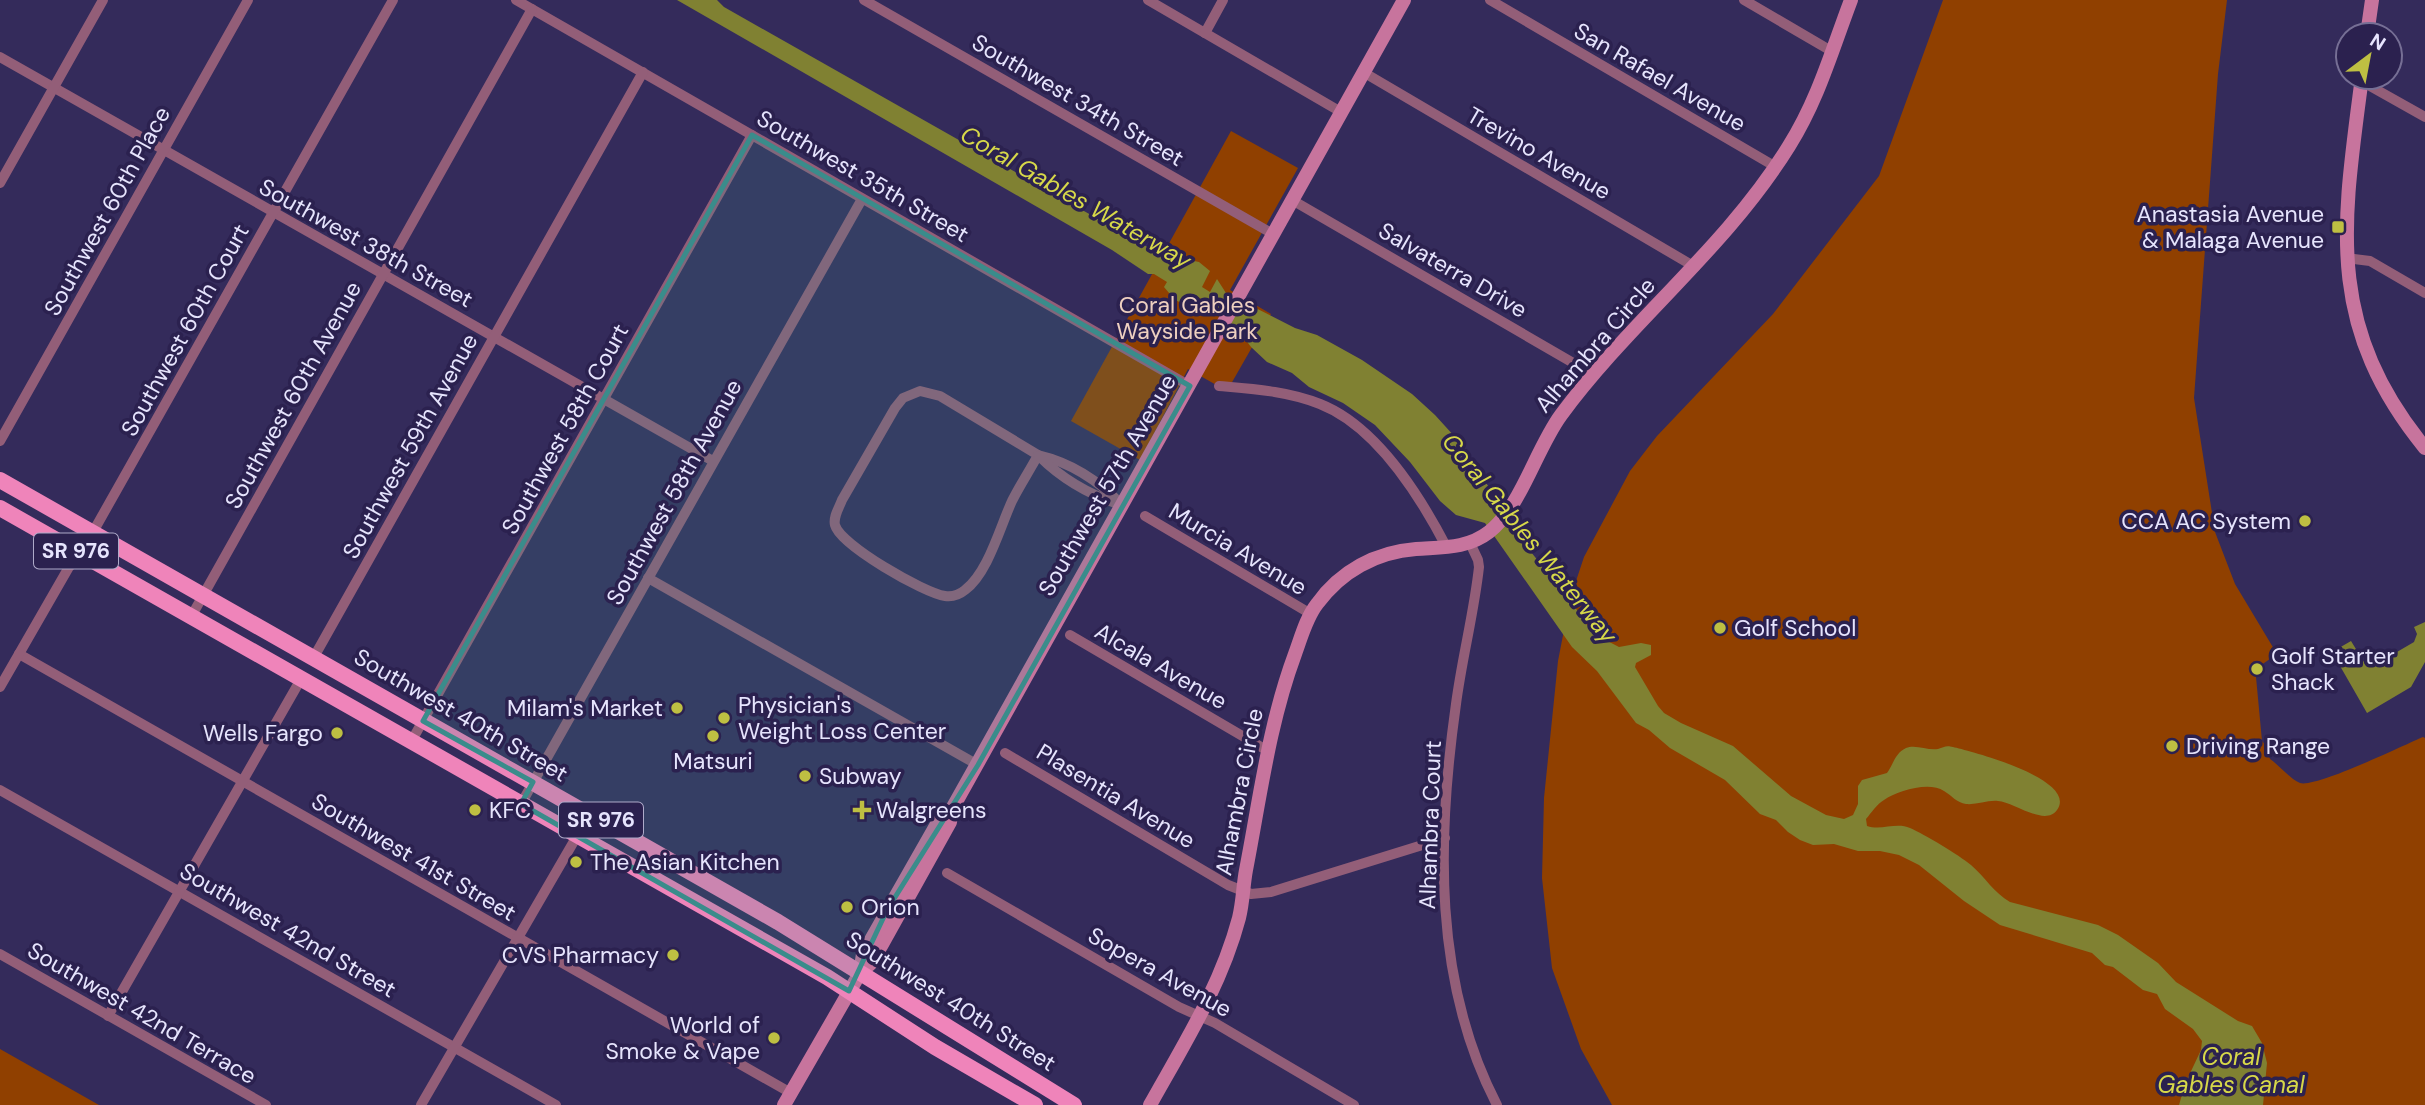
<svg xmlns="http://www.w3.org/2000/svg" width="2425" height="1105" font-family="'DM Sans',sans-serif">
<style>
.green{fill:#904000}
.water{fill:#808132}
.lines{fill:none;stroke-linecap:round;stroke-linejoin:round}
.street{stroke:#935e78;stroke-width:10}
.secondary{stroke:#c7749d;stroke-width:14}
.primary{stroke:#ef84ba;stroke-width:16}
.marked{fill:#3a8c8b;fill-opacity:0.2;stroke:#3a8c8b;stroke-width:5;stroke-linejoin:round}
.poi-dot{fill:#bebf42;stroke:#2b214f;stroke-width:2.5}
.labels{text-anchor:middle;dominant-baseline:central;stroke-width:7;stroke-linejoin:round;paint-order:stroke}
.shield{fill:#2b214f;stroke:#aeaac9;stroke-width:2}
.shield-label{font-size:21px;font-weight:bold;fill:#e6e4fd}
.street-label{font-size:23px;fill:#e6e4fd;stroke:#2b214f}
.poi-label{font-size:23px;fill:#e6e4fd;stroke:#2b214f;text-anchor:start}
.park-label{font-size:23px;fill:#eed0c0;stroke:#2b214f}
.water-label{font-size:24px;font-style:italic;fill:#d7d849;stroke:#2b214f}
</style>
<rect width="100%" height="100%" fill="#342b5b"/>
<g class="green">
<path d="M 1943,0 L 2227,0 L 2218,74 L 2194,398 L 2215,532 L 2235,584 L 2277,654 L 2257,668 L 2256,677 L 2262,741 L 2270,750 L 2268,753 L 2270,759 C 2279,765 2290,779 2300,783 C 2316,788 2404,745 2423,737 L 2425,738 L 2425,1105 L 1612,1105 L 1581,1049 L 1552,968 L 1542,878 L 1544,798 L 1558,661 L 1570,599 L 1584,557 L 1630,471 L 1657,436 L 1773,314 L 1879,176 Z"/>
<polygon points="1231,131 1298,168 1230,290 1271,314 1227,391 1188,369 1140,460 1071,421"/>
<polygon points="0,1049 99,1105 0,1105"/>
</g>
<g class="water">
<path d="M 677,0 L 717,0 L 724,7 L 1144,245 L 1161,255 L 1163,260 L 1175,266 L 1189,260 L 1199,262 L 1210,271 L 1202,287 L 1210,292 L 1217,279 L 1226,293 L 1295,328 L 1317,335 L 1362,360 L 1412,394 L 1435,415 L 1465,448 L 1519,537 L 1543,567 L 1561,582 L 1582,619 L 1596,635 L 1619,647 L 1641,643 L 1651,645 L 1651,655 L 1636,663 L 1635,667 L 1658,706 L 1664,713 L 1681,723 L 1733,746 L 1791,796 L 1826,815 L 1844,819 L 1853,815 L 1858,804 L 1858,786 L 1862,780 L 1887,773 C 1893,765 1895,753 1906,748 C 1916,744 1928,751 1938,749 C 1944,747 1946,745 1953,747 C 1970,751 2079,779 2057,810 C 2045,827 2014,802 1998,801 C 1987,800 1977,805 1966,804 C 1957,803 1951,795 1944,791 C 1929,781 1897,791 1884,800 C 1877,804 1871,813 1866,819 L 1867,826 C 1881,831 1896,822 1910,828 C 1924,834 1959,855 1971,865 C 1985,877 1994,893 2010,902 L 2098,925 L 2118,935 L 2158,963 L 2176,982 L 2238,1021 L 2252,1026 L 2262,1043 L 2267,1063 L 2263,1105 L 2179,1105 L 2185,1084 L 2201,1050 L 2202,1041 L 2193,1029 L 2165,1009 L 2157,994 L 2143,990 L 2113,967 L 2105,965 L 2092,953 L 2000,925 L 1964,901 L 1919,865 L 1899,855 L 1880,851 L 1858,851 L 1834,844 L 1813,845 L 1800,840 L 1788,832 L 1776,820 L 1760,814 L 1725,780 L 1670,748 L 1649,730 L 1636,723 L 1597,671 L 1572,647 L 1485,523 L 1456,515 L 1440,501 L 1410,462 L 1375,425 L 1343,403 L 1309,387 L 1292,373 L 1267,362 L 1251,347 L 1237,328 L 1205,305 L 1205,301 L 1196,296 L 1190,304 C 1177,305 1172,296 1164,287 L 1167,282 L 1154,274 L 1148,274 L 1112,250 Z"/>
<polygon points="2425,622 2425,662 2411,687 2367,713 2332,652 2351,641 2367,667 2373,666 2414,642 2417,634 2414,627"/>
</g>
<g class="lines">
<g class="street">
<polyline points="516,0 1190,386"/>
<polyline points="864,0 1273,234"/>
<polyline points="1148,0 1341,112"/>
<polyline points="1490,0 1776,167"/>
<polyline points="1744,0 1833,52"/>
<polyline points="1205,33 1223,0"/>
<polyline points="0,57 713,461"/>
<polyline points="1363,72 1695,267"/>
<polyline points="2361,81 2425,117"/>
<polyline points="0,183 103,0"/>
<polyline points="1292,200 1594,375"/>
<polyline points="2346,258 2370,261 2425,293"/>
<path d="M 1219,386 C 1253,389 1288,391 1320,404 C 1376,426 1420,496 1447,548"/>
<path d="M 920,391 L 940,396 L 1038,455 C 1030,470 1020,485 1012,501 C 1000,527 988,573 965,590 C 959,595 952,597 945,596 C 924,593 840,545 835,525 C 833,517 839,508 842,500 L 895,408 L 903,398 Z"/>
<polyline points="0,441 248,0"/>
<path d="M 1038,455 C 1072,463 1098,480 1122,505"/>
<path d="M 1039,456 C 1061,478 1088,494 1118,504"/>
<polyline points="1145,516 1311,614"/>
<polyline points="93,532 393,0"/>
<path d="M 1470,543 L 1478,560 L 1479,567 C 1474,613 1462,658 1456,704 C 1437,838 1433,982 1497,1105"/>
<polyline points="648,578 978,765"/>
<polyline points="191,617 532,9"/>
<polyline points="1070,635 1268,751"/>
<polyline points="19,654 791,1093"/>
<polyline points="314,657 643,72"/>
<polyline points="0,687 69,567 81,554"/>
<polyline points="411,742 752,135"/>
<polyline points="1005,753 1228,885 1251,894 1271,892 1445,838"/>
<polyline points="0,790 556,1105"/>
<polyline points="521,804 862,199"/>
<polyline points="947,873 1179,1007 1215,1023 1354,1105"/>
<polyline points="0,954 266,1105"/>
<polyline points="108,1016 301,679"/>
<polyline points="421,1105 577,836"/>
</g>
<g class="secondary">
<polyline points="2367,35 2372,0"/>
<path d="M 2362,77 C 2343,223 2324,324 2425,448"/>
<polyline points="860,973 871,963 881,946 950,822 952,809 1404,0"/>
<polyline points="784,1105 860,973 863,954 941,817 952,809"/>
<path d="M 1150,1105 C 1184,1044 1221,986 1239,918 C 1243,902 1243,886 1246,870 C 1260,798 1269,724 1295,654 C 1301,638 1306,618 1317,604 C 1341,571 1376,552 1416,549 C 1442,547 1467,549 1489,532 C 1521,507 1536,449 1561,415 C 1631,320 1725,249 1789,146 C 1818,100 1832,50 1851,0"/>
</g>
<g class="primary">
<polyline points="0,480 778,922 1074,1105"/>
<polyline points="0,508 827,977 935,1047 1035,1105"/>
</g>
</g>
<path class="marked" d="M 752,135 L 1190,386 L 978,765 L 887,910 L 849,991 L 521,804 L 533,782 L 423,721 Z"/>
<g class="poi-dot">
<rect x="2331" y="220" width="14" height="14" rx="3.5"/>
<circle cx="2305" cy="521" r="7"/>
<circle cx="1720" cy="628" r="7"/>
<circle cx="2257" cy="669" r="7"/>
<circle cx="677" cy="708" r="7"/>
<circle cx="724" cy="718" r="7"/>
<circle cx="337" cy="733" r="7"/>
<circle cx="713" cy="736" r="7"/>
<circle cx="2172" cy="746" r="7"/>
<circle cx="805" cy="776" r="7"/>
<circle cx="475" cy="810" r="7"/>
<path d="M858.5 799.5h7v7h7v7h-7v7h-7v-7h-7v-7h7z"/>
<circle cx="576" cy="862" r="7"/>
<circle cx="847" cy="907" r="7"/>
<circle cx="673" cy="955" r="7"/>
<circle cx="774" cy="1038" r="7"/>
</g>
<g class="labels">
<g class="shield">
<rect x="34" y="533.5" width="84" height="35" rx="5"/>
<rect x="559" y="802.5" width="84" height="35" rx="5"/>
</g>
<g class="shield-label">
<text x="76" y="551">SR 976</text>
<text x="601" y="820">SR 976</text>
</g>
<g class="street-label">
<text transform="translate(1660 77) rotate(30)">San Rafael Avenue</text>
<text transform="translate(1078 100) rotate(30)">Southwest 34th Street</text>
<text transform="translate(1539 153) rotate(30)">Trevino Avenue</text>
<text transform="translate(863 176) rotate(30)">Southwest 35th Street</text>
<text transform="translate(107 211) rotate(-61)">Southwest 60th Place</text>
<text transform="translate(366 243) rotate(29)">Southwest 38th Street</text>
<text transform="translate(1453 270) rotate(30)">Salvaterra Drive</text>
<text transform="translate(185 330) rotate(-61)">Southwest 60th Court</text>
<text transform="translate(1595 345) rotate(-49)">Alhambra Circle</text>
<text transform="translate(293 395) rotate(-61)">Southwest 60th Avenue</text>
<text transform="translate(565 429) rotate(-61)">Southwest 58th Court</text>
<text transform="translate(410 446) rotate(-61)">Southwest 59th Avenue</text>
<text transform="translate(1107 485) rotate(-60)">Southwest 57th Avenue</text>
<text transform="translate(674 492) rotate(-61)">Southwest 58th Avenue</text>
<text transform="translate(1238 549) rotate(31)">Murcia Avenue</text>
<text transform="translate(1161 666) rotate(30)">Alcala Avenue</text>
<text transform="translate(461 715) rotate(30)">Southwest 40th Street</text>
<text transform="translate(1239 792) rotate(-79)">Alhambra Circle</text>
<text transform="translate(1116 796) rotate(31)">Plasentia Avenue</text>
<text transform="translate(1430 825) rotate(-88)">Alhambra Court</text>
<text transform="translate(414 857) rotate(30)">Southwest 41st Street</text>
<text transform="translate(288 930) rotate(30)">Southwest 42nd Street</text>
<text transform="translate(1160 972) rotate(29)">Sopera Avenue</text>
<text transform="translate(951 1001) rotate(32)">Southwest 40th Street</text>
<text transform="translate(142 1013) rotate(30)">Southwest 42nd Terrace</text>
</g>
<g class="poi-label">
<text x="2324" y="214" text-anchor="end">Anastasia Avenue<tspan x="2324" dy="26">&amp; Malaga Avenue</tspan></text>
<text x="2291" y="521" text-anchor="end">CCA AC System</text>
<text x="1734" y="628">Golf School</text>
<text x="2271" y="656">Golf Starter<tspan x="2271" dy="26">Shack</tspan></text>
<text x="738" y="705">Physician's<tspan x="738" dy="26">Weight Loss Center</tspan></text>
<text x="663" y="708" text-anchor="end">Milam's Market</text>
<text x="323" y="733" text-anchor="end">Wells Fargo</text>
<text x="2186" y="746">Driving Range</text>
<text x="713" y="761" text-anchor="middle">Matsuri</text>
<text x="819" y="776">Subway</text>
<text x="489" y="810">KFC</text>
<text x="876" y="810">Walgreens</text>
<text x="590" y="862">The Asian Kitchen</text>
<text x="861" y="907">Orion</text>
<text x="659" y="955" text-anchor="end">CVS Pharmacy</text>
<text x="760" y="1025" text-anchor="end">World of<tspan x="760" dy="26">Smoke &amp; Vape</tspan></text>
</g>
<g class="park-label">
<text x="1187" y="305">Coral Gables<tspan x="1187" dy="26">Wayside Park</tspan></text>
</g>
<g class="water-label">
<text transform="translate(1076 197) rotate(30)">Coral Gables Waterway</text>
<text transform="translate(1530 538) rotate(51)">Coral Gables Waterway</text>
<text x="2231" y="1056">Coral<tspan x="2231" dy="28">Gables Canal</tspan></text>
</g>
</g>
<g transform="translate(2369 56) rotate(32)"><circle r="33" fill="#2b214f" stroke="#766f95" stroke-width="2"/>
<path d="M0-5L12 26L0 18L-12 26Z" fill="#bebf42"/>
<text y="-10" font-size="19" font-weight="bold" text-anchor="middle" fill="#e6e4fd">N</text>
</g>
</svg>
